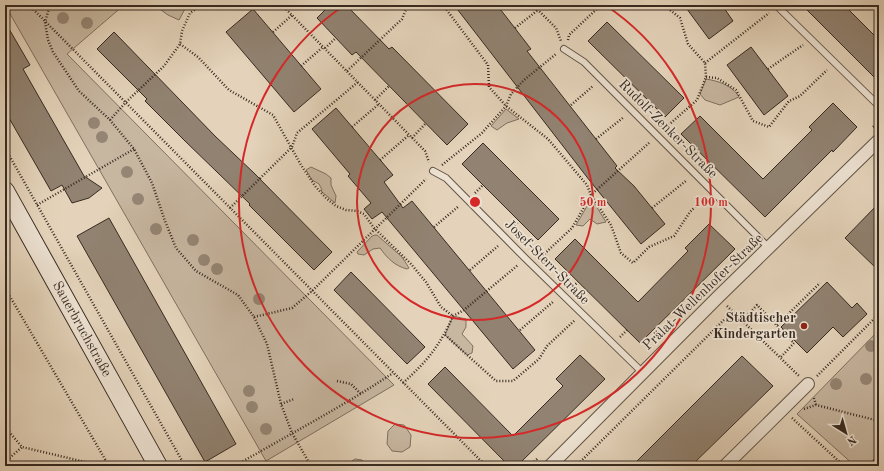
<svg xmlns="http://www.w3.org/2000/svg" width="884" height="471" font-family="'Old Standard TT',serif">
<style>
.green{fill:#c7b6a0;stroke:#7f7060}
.building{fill:#918271;stroke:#372a21}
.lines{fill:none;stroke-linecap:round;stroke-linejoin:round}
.lane-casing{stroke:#625447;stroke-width:8}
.street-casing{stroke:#625447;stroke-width:14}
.secondary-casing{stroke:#372a21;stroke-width:20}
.path{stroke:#372a21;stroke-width:2.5;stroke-dasharray:1 2;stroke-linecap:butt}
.lane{stroke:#ede2d2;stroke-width:6}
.street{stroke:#ede2d2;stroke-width:12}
.secondary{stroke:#ede2d2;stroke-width:18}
.tree{fill:#958574}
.ring{fill:none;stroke:#d62828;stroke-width:2}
.poi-dot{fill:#8f2418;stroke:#ede2d2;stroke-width:1.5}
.labels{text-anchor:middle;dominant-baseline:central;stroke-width:3.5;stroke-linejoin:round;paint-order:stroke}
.street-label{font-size:14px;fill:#372a21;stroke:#ede2d2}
.poi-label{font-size:14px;font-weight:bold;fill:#372a21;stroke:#ede2d2;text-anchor:end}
.centre{fill:#d62828;stroke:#ede2d2;stroke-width:2}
.ring-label{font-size:12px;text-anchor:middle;font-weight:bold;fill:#d62828;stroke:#ede2d2;stroke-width:3.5;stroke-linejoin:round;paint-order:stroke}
</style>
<rect width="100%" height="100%" fill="#e4d3ba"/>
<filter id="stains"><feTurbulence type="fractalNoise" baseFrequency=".005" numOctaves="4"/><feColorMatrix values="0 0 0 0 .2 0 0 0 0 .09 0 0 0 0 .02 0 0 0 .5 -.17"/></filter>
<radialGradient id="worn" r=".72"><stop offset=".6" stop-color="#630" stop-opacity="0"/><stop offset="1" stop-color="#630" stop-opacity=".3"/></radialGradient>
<g class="green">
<polygon points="5,5 124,5 67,54 394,385 266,461"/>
<polygon points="157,5 189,5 186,7 179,20 168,15 157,7"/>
<path d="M 706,79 C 719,81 733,86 739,97 L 720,105 L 705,100 L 700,94 Z"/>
<polygon points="506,109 519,119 507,123 497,130 491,126"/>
<polygon points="311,167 326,174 331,178 331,185 336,196 335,203 321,191 322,190 319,184 312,180 306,170"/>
<polygon points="590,201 593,201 606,222 597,224 590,219 583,226 576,225"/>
<path d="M 375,235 L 377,235 L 402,257 L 409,268 L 407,269 C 395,266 387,258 380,248 L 373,249 L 364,255 L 358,254 L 357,252 L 372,236 Z"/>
<polygon points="453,316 466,319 466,327 462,334 473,346 472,353 467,355 445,335"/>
<polygon points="879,330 879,466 855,466 797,414"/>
<polygon points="395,424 404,425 411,435 410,447 402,452 392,451 387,444 388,431"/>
<polygon points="355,459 362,460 365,466 345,466"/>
</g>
<g class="building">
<polygon points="330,5 346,5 389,49 392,47 468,124 447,145 356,52 352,55 317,18"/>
<polygon points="454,5 497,5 531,49 527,51 617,166 615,168 634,186 665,224 641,244 590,181"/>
<polygon points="684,5 722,5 733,21 709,39"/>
<polygon points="802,5 844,5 879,40 879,82"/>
<polygon points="253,9 321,89 294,112 226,32"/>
<polygon points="5,22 30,65 23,69 84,176 102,188 89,198 72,203 62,185 51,191 5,111"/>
<polygon points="607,22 684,98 665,117 588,41"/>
<polygon points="114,32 215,136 254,173 332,252 314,270 249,205 250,204 184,140 145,101 147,99 97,49"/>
<polygon points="751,47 788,96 764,115 727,65"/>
<polygon points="833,103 857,127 833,152 832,150 765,217 681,134 700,116 763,179 812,130 809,127"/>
<polygon points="336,108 393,175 384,182 403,208 412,201 535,350 513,369 382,212 372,219 364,209 371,203 348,176 350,174 312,129"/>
<polygon points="483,143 559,219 538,240 462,164"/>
<polygon points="879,203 879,271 845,238"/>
<polygon points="109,218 236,444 205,462 77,236"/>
<polygon points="709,224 735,249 640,343 555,259 575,239 638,302 688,251 685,248"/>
<polygon points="351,272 425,347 407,364 334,290"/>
<polygon points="827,282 852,308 857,303 867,314 843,337 833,327 807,353 781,327"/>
<polygon points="580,355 605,379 517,466 509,466 428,384 445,367 513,436 563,386 556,379"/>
<polygon points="742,356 773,386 691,466 632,466"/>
</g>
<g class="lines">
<g class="lane-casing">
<g id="lane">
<polyline points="776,5 879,106"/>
<polyline points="564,49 584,62 769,248"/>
<polyline points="433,171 446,178 525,258 642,372"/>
</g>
</g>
<g class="street-casing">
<g id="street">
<polyline points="550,466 718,297 879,140"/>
<polyline points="725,466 808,384"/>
</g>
</g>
<g class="secondary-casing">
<polyline id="secondary" points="5,191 158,466"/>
</g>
<g class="path">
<polyline points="29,5 486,466"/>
<polyline points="50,5 45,22 48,40 53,52 79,91 110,120 134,149 152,183 165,221 176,248 196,271 238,295 254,317 267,344 281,404 292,433 311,466"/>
<polyline points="282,5 425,151 429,162"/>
<polyline points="443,5 488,65 489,87 506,106 548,139 587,185 591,195 611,225 621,253 633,263 649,247 674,236 690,212 704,198"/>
<polyline points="533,5 556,28 561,41"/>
<polyline points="515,28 538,10"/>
<polyline points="273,32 292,15"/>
<polyline points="568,40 569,35 601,5"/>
<polyline points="180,44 198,57 229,90 273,115 301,165 315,186 326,198 336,206 346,210 357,211 364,214 374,228 411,264 426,282 441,307 453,316"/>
<polyline points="325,48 336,38"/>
<polyline points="705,63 769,13"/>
<polyline points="301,66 323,47"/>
<polyline points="768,69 803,45"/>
<polyline points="347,71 402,19 408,5"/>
<polyline points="706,77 717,78 736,90 753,121 769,127 789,101 800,96 827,70"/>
<polyline points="375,100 389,86"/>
<polyline points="571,105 593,86"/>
<polyline points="110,120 126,102 164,66 180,44 182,31 190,13 202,5"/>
<polyline points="352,127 379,104"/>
<polyline points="873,127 879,121"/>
<polyline points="664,129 697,100 706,77 705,63 688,44 680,18 664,5"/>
<polyline points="412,138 426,123"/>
<polyline points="596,139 624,117"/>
<polyline points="5,148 185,466"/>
<polyline points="380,160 409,135"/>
<polyline points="442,165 482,133 506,106 511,94 524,80 556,54"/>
<polyline points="475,193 483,185"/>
<polyline points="37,205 134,149"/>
<polyline points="230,208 292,147 297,133 358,82"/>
<polyline points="652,208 687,180"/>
<polyline points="434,227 459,206"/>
<polyline points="510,229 519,221"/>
<polyline points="540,258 572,228 591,195 650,142"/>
<polyline points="470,270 498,246"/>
<polyline points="5,288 109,466"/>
<polyline points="571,288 578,282"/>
<polyline points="727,306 799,376"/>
<polyline points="254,317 292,308 312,291 426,179"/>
<polyline points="742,321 757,305 794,343 780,358"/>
<polyline points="777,325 820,283"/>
<polyline points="520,330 554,301"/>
<polyline points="445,335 496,381 513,381 539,359 547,346 575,320"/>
<polyline points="620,337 627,330"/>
<polyline points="817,376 879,314"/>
<polyline points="337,381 351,384 361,394"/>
<path d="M 403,383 C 428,360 439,347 453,316 L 464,310 L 518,265"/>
<polyline points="814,398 816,405"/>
<polyline points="281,404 294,399"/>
<polyline points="804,409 816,405 879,421"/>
<polyline points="792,418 844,466"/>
<polyline points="5,427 22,447 102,466"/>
<polyline points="873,460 879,463"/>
<polyline points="5,462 22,447"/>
<polyline points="113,466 114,465"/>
<path d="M 235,466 C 288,435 342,407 393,373"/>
<polyline points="530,466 538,458"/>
<polyline points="576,466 733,311"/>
</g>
<use href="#lane" class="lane"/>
<use href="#street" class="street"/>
<use href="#secondary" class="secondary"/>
</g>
<g class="tree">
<circle cx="63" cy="18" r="6"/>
<circle cx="87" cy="23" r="6"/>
<circle cx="94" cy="123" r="6"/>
<circle cx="102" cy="137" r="6"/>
<circle cx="127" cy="172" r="6"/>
<circle cx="138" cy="199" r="6"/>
<circle cx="156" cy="229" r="6"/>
<circle cx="193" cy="240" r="6"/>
<circle cx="204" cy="260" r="6"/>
<circle cx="217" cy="269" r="6"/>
<circle cx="259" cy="299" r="6"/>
<circle cx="871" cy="346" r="6"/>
<circle cx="866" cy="379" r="6"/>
<circle cx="836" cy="384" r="6"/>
<circle cx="249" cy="391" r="6"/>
<circle cx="252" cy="407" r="6"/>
<circle cx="266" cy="429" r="6"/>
</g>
<g class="ring">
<circle cx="475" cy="202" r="118"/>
<path d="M605 5A236 236 0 1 1 345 5"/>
</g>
<circle class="poi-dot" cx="804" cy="326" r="4"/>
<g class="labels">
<g class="street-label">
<text transform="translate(668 129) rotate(45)">Rudolf-Zenker-Straße</text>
<text transform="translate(547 262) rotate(45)">Josef-Sterr-Straße</text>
<text transform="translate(703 292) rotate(-44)">Prälat-Wellenhofer-Straße</text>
<text transform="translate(82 329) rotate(61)">Sauerbruchstraße</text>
</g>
<g class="poi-label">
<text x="796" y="318">Städtischer<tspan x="796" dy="16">Kindergarten</tspan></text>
</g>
</g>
<circle cx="475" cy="202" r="6" class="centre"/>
<g class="ring-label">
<text x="593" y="206">50 m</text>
<text x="711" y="206">100 m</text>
</g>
<rect width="884" height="471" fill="none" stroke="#e4d3ba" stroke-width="20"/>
<rect x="6" y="6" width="872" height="459" fill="none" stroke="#372a21" stroke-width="2"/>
<rect x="10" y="10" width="864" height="451" fill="none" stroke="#372a21"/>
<g transform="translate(846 433) rotate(143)" stroke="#ede2d2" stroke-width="3" paint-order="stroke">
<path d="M0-3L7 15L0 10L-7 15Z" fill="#372a21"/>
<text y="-6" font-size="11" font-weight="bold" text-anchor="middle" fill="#372a21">N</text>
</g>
<rect width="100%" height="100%" filter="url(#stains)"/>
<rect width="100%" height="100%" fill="url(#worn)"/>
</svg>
